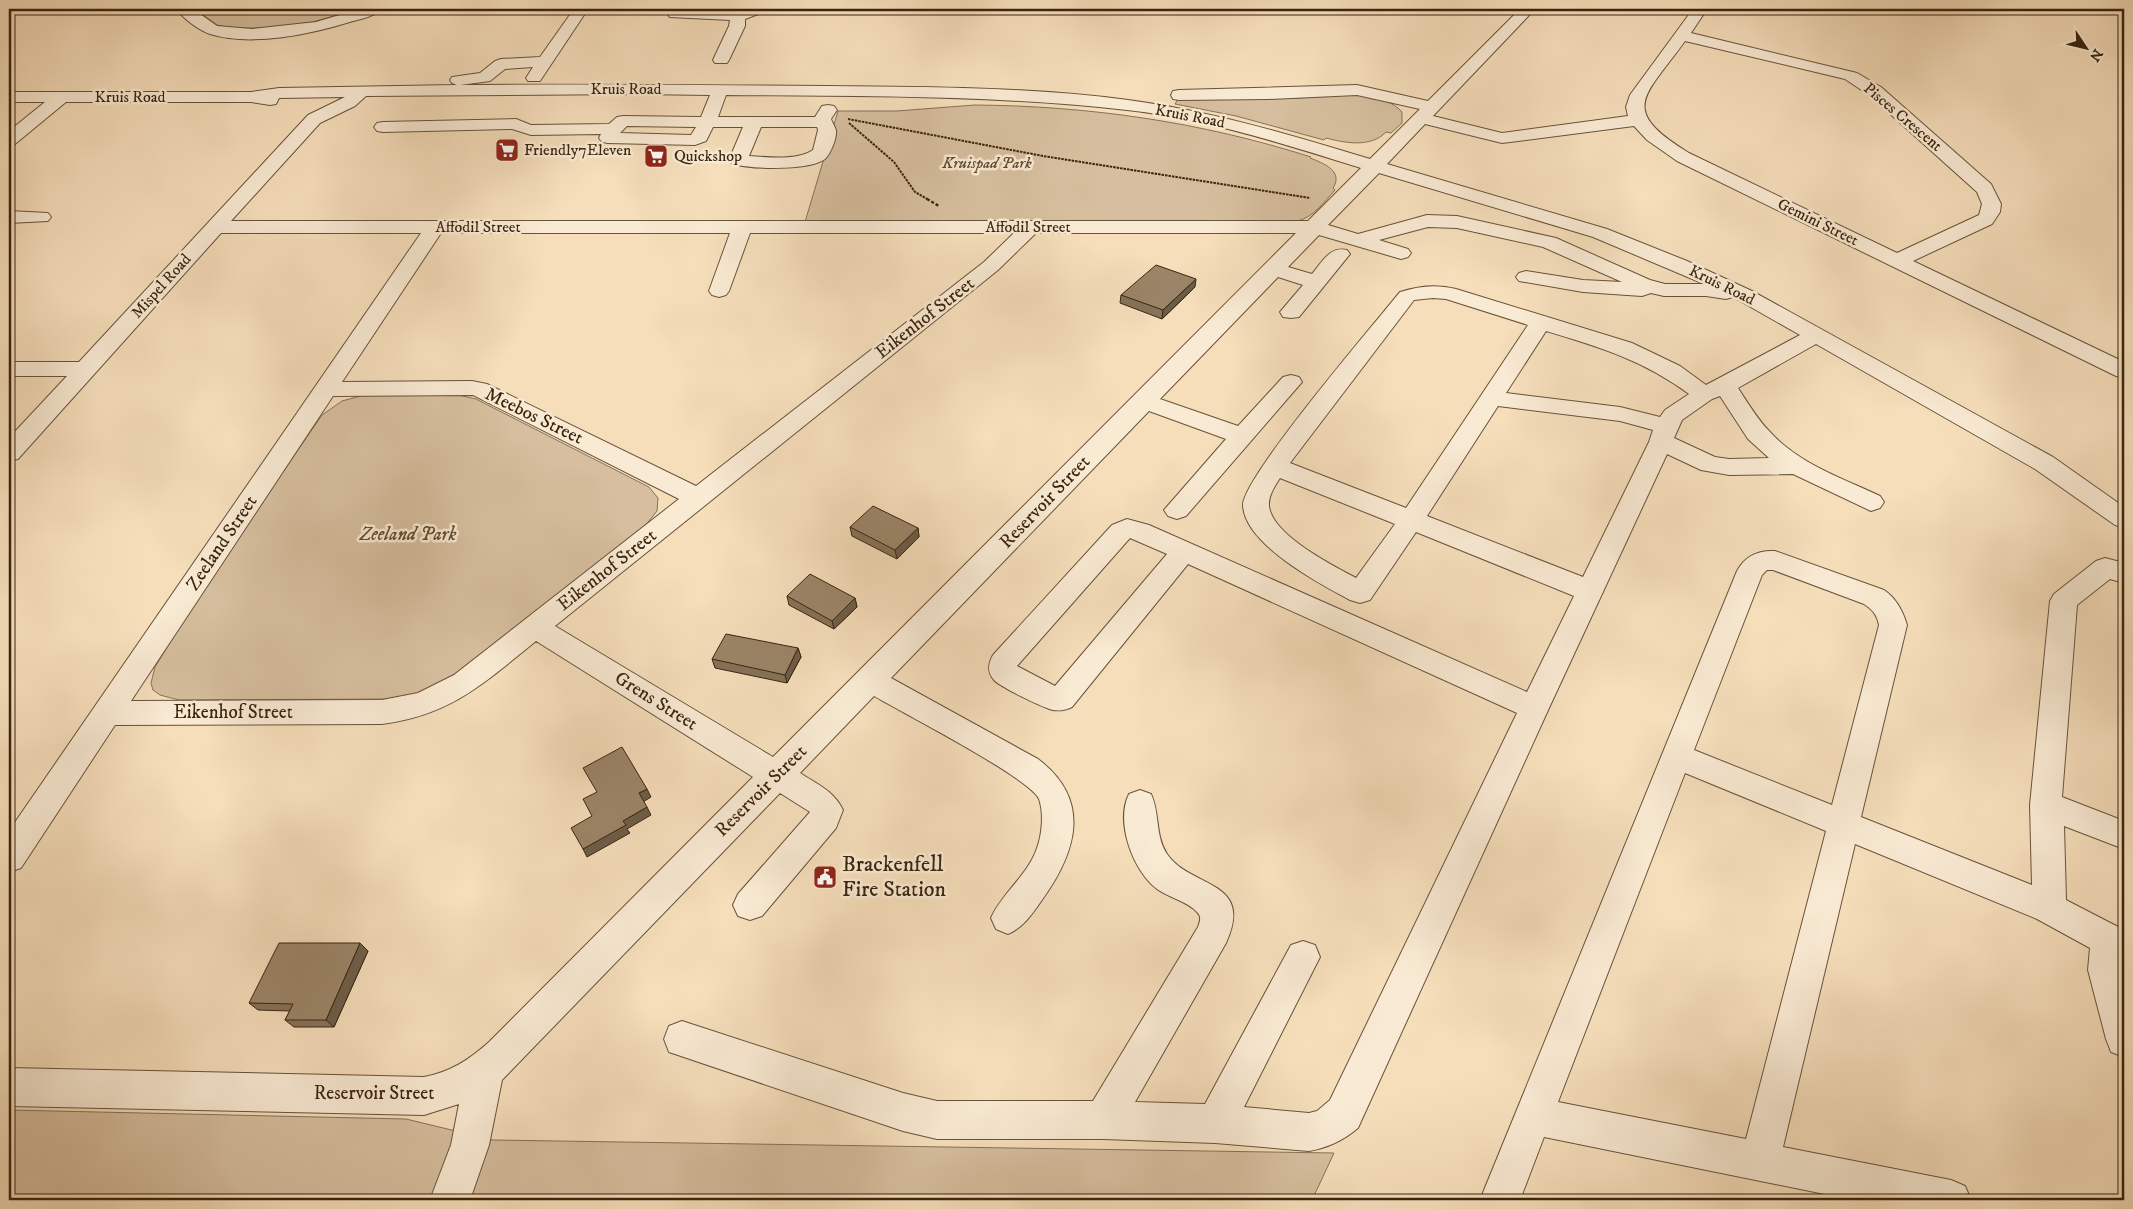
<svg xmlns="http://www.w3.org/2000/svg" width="2133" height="1209" font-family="'IM FELL DW Pica',serif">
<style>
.green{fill:#d6be9e;stroke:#887156}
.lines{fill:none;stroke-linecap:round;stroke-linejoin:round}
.minor-casing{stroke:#685239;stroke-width:2}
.path-far1{stroke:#39240e;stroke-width:2;stroke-dasharray:2.5 1;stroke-linecap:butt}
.path{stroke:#39240e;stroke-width:2.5;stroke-dasharray:3 2;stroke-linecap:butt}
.minor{fill:#f9ead3;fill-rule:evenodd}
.wall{fill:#857259;stroke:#39240e}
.shaded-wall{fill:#6c5d49;stroke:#39240e}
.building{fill:#9b8568;stroke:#39240e}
.labels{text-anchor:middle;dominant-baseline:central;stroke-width:5;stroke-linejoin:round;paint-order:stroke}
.far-street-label{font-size:16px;fill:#39240e;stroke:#f9ead3}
.far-poi-label{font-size:16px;fill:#39240e;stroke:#f9ead3;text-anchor:start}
.far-park-label{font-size:16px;font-style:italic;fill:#604a32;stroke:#f9ead3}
.street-label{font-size:19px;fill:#39240e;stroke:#f9ead3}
.park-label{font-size:19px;font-style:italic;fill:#604a32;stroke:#f9ead3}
.near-poi-label{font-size:22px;fill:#39240e;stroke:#f9ead3;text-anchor:start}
</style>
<rect width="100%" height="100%" fill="#f6debb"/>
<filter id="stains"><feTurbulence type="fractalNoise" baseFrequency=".004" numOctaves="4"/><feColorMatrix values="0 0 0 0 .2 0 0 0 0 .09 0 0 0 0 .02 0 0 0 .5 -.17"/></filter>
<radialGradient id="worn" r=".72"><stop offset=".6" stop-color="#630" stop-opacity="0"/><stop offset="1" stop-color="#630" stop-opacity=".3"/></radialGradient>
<g class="green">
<polygon points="195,9 361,9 301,25 279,28 231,28 217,25"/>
<path d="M 1354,94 C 1370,98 1390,98 1402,112 L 1402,123 L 1391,133 L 1386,132 C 1371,148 1345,143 1326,138 L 1324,140 L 1236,116 L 1175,104 L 1178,99 L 1299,98 Z"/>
<path d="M 975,105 C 1090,106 1201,122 1311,157 L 1310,158 C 1323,163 1344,171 1333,188 L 1335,190 C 1324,202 1313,218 1297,221 L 805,222 L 838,111 L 897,111 Z"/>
<polygon points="364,395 458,395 476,399 649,487 658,498 657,511 645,526 447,680 420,693 390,699 179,700 160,695 153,690 151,683 155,667 204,587 322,415 342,401"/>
<polygon points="9,1110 406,1119 493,1140 1334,1153 1312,1200 9,1200"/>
</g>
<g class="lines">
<g class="minor-casing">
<g id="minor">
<path d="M 177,9 L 193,9 L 217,26 L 252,29 L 316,22 L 360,9 L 380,9 C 376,16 361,19 353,21 C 312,34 252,47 210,34 C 199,30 182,18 177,9 Z"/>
<path d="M 574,9 L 588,9 L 540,81 L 528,81 L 526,78 L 533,67 L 505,69 L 490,81 L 460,85 C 583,84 706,85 829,86 C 928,87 1030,87 1128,100 C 1211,111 1291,135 1370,159 L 1420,109 L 1357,95 L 1268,99 L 1179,100 L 1173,99 L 1171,95 L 1173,91 L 1179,90 L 1357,85 L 1428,101 L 1520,9 L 1535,9 L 1433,116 L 1502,133 L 1628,116 L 1626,107 L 1630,95 L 1693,9 L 1707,9 L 1691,33 L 1857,73 L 1881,87 L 1991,184 L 2001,204 L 2000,212 L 1992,224 L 1913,261 L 2124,362 L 2124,378 L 2116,376 L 1677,161 L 1647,140 L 1634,126 L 1502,143 L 1425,124 L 1387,164 L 1607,229 L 1687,261 L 1752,291 L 2053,457 L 2124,507 L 2124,528 L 2115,525 L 2035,469 L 1816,344 L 1738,388 C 1748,403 1757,419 1770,432 C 1799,464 1842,478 1880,496 L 1884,502 L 1880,508 L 1871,511 L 1793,474 L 1729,475 L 1701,470 L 1667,454 L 1549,708 L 1358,1128 C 1344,1140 1327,1148 1309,1151 L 1215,1143 L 1103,1139 L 937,1139 L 903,1131 L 669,1052 L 664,1039 L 669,1026 L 682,1021 L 903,1093 L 937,1101 L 1093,1101 L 1198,927 C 1200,921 1202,917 1197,912 C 1187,901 1169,898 1157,889 C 1133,871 1115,822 1129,794 L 1140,790 L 1151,794 C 1160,813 1155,836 1167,854 C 1191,889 1255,879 1226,943 L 1135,1102 L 1205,1104 L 1291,945 L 1303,941 L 1315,945 L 1320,957 L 1244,1107 L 1309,1113 L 1317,1111 L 1330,1100 L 1517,713 L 1188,564 L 1072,707 C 1066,710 1061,711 1053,710 C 1044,708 1000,687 994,680 C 987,672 988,664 993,655 L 1112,525 L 1127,519 L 1149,525 L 1527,692 L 1574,596 L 1416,532 L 1370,600 L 1360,603 L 1350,600 C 1320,584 1244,544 1243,505 C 1243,477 1375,323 1400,292 C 1419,286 1436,284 1456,289 L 1632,343 L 1680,366 L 1706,385 L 1800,335 L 1733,297 L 1726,299 L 1706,296 L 1664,296 L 1651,293 L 1642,296 L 1583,292 L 1519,281 L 1516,277 L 1519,273 L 1526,271 L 1583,280 L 1622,282 L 1543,247 L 1457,228 L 1428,227 L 1379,240 L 1408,249 L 1411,253 L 1408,257 L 1401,259 L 1319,235 L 1288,267 L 1312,274 C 1322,262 1330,246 1347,250 L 1350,254 L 1299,317 L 1291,318 L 1283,317 L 1280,312 L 1303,285 L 1278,277 L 1160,399 L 1238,426 L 1283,377 L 1291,375 L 1299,377 L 1302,382 L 1186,516 L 1177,519 L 1168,516 L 1164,510 L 1226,439 L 1149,411 L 891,678 L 1038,759 C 1092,800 1077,851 1042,900 C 1032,914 1024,927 1008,934 L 996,929 L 991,918 C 1002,893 1028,875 1037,848 C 1042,835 1044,813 1039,799 C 1030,778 901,712 874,696 L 800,773 C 817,784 834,791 843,810 L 836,828 L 762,916 L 750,920 L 738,916 L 733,905 L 738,894 L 810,812 L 780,793 L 502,1080 L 489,1145 L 470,1200 L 430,1200 L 451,1145 L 459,1104 L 424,1115 L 9,1106 L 9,1068 L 424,1077 C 450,1072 469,1060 489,1042 L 753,777 L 536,641 C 484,683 451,715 382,724 L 115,725 L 21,868 L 9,872 L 9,831 L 421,233 L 221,233 L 18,459 L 9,461 L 9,438 L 67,376 L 9,376 L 9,362 L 79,362 L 308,115 L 345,97 L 279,98 L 276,104 L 270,105 L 251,102 L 66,102 L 15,144 L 9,145 L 9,131 L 45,102 L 9,102 L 9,92 L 251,92 L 279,88 L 457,85 L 452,83 L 450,80 L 452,77 L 480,73 L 495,61 L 501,59 L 540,57 ZM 1685,41 L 1845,79 L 1869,95 L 1977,192 L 1982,204 L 1979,215 L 1897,253 L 1689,153 C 1617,109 1645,97 1685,41 ZM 638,94 L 710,95 L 701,117 L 623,116 L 617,117 L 609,124 L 531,125 L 516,119 L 383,122 L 377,123 L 374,127 L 377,131 L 383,132 L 512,129 L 531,135 L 601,134 L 599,138 L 602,142 L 608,143 L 695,145 L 706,141 L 713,127 L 743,127 L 729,160 L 732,164 C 751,169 809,171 825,159 C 831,153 837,138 836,130 C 835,127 832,122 831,119 L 837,110 L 834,106 L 828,105 L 822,106 L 815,117 L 718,117 L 726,95 C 860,96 994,95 1127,110 C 1207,119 1284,144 1361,168 L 1308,221 L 231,221 L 320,123 L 355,106 L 366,96 ZM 627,126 L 696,127 L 691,135 L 620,133 ZM 761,127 L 817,127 L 818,130 L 813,150 C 797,161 767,157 749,156 ZM 1379,173 L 1593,237 L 1704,284 L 1665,284 L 1650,280 L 1556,238 L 1457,216 L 1427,215 L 1358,234 L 1328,225 ZM 441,233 L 730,233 L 709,291 L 712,295 L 719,297 L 726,295 L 729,291 L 750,233 L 1014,233 L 984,262 L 696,486 L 487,384 L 472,381 L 342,382 ZM 1036,233 L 1296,233 L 773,757 L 555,626 L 998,270 ZM 1433,298 L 1446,299 L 1528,325 L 1406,508 L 1290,463 L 1414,300 ZM 1546,331 C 1599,347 1643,360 1689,394 L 1665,410 L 1660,417 L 1620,407 L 1506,393 ZM 473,395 L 679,499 L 454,675 L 418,693 L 382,700 L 131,701 L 333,396 ZM 1720,396 L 1748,439 L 1769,458 L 1729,459 L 1715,457 L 1674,438 L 1682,420 L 1712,399 ZM 1498,406 L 1620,421 L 1653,430 L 1649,442 L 1583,577 L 1427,516 ZM 1280,478 L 1395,524 L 1356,578 C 1332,565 1272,535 1269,506 C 1268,496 1275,486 1280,478 ZM 1130,538 L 1167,554 L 1055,686 L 1017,666 Z"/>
<polygon points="675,9 737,11 745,9 766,9 764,12 745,19 745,26 729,60 727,63 715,63 713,60 729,26 730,20 670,17 667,14 670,11"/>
<path d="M 1370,9 L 1386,9 C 1383,14 1378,15 1372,13 Z"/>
<polygon points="9,211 48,213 51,217 48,221 9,223"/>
<path d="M 1775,551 L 1884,590 C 1896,598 1903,611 1907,625 L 1861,817 L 2032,885 L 2030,805 L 2050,601 L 2054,594 L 2096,561 L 2105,558 L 2124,563 L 2124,583 L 2110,579 L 2077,605 L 2062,797 L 2124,821 L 2124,849 L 2064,826 L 2066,900 L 2124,930 L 2124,1057 L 2111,1052 L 2106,1039 L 2088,970 L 2090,948 L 2037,919 L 1855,844 L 1783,1147 L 1951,1180 L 1965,1186 L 1971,1200 L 1854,1200 L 1544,1137 L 1520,1200 L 1480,1200 L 1737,571 C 1745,556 1758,550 1775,551 ZM 1767,570 L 1773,570 L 1864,604 C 1873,610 1877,615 1879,625 L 1832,805 L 1694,750 L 1762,575 ZM 1685,773 L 1826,831 L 1746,1139 L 1558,1102 Z"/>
</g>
</g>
<g class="path-far1">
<polyline points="848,119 1043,156 1310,198"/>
<polyline points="849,123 894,162 915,192 929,200"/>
</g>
<polyline class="path" points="927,199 939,206"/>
<use href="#minor" class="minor"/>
</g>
<g class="wall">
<polygon points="1195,287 1162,319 1120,303 1121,295"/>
<polygon points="850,527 918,528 919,537 897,559 852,536"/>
<polygon points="787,596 855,598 857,607 834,629 789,605"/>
<polygon points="798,648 801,657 787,683 715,668 712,659"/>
<polygon points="360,943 368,951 334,1027 294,1027 285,1020 290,1011 258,1010 249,1003"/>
</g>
<g class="shaded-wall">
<polygon points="1196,279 1195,287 1162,319 1163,310"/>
<polygon points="918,528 919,537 897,559 895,550"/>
<polygon points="855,598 857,607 834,629 832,621"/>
<polygon points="798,648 801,657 787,683 785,675"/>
<polygon points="647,789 651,797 643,802 639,793"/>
<polygon points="647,807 651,815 627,829 630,833 587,857 583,849 623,821"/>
<polygon points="360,943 368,951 334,1027 326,1020"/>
</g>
<g class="building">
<polygon points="1156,265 1196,279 1163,310 1121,295"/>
<polygon points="873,506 918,528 895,550 850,527"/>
<polygon points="810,574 855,598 832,621 787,596"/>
<polygon points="726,634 798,648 785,675 712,659"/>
<polygon points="622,747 647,789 639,793 647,807 623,821 626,825 583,849 571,828 592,816 583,799 597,792 583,768"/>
<polygon points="279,943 360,943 326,1020 285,1020 293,1004 249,1003"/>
</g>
<defs>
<g id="supermarket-square" transform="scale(1.25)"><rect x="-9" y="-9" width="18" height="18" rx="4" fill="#8f2418" stroke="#f9ead3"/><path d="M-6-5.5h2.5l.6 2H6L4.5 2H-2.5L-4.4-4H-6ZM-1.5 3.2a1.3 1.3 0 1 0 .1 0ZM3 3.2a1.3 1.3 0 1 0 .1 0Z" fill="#fff"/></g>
<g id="civic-square" transform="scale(1.25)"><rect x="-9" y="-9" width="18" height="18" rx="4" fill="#8f2418" stroke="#f9ead3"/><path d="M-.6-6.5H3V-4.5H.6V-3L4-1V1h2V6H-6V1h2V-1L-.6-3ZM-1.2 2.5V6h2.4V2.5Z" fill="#fff"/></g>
</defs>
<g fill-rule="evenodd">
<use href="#supermarket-square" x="507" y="150"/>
<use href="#supermarket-square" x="656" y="156"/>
<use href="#civic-square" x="825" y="877"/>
</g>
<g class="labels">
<g class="far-street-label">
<text x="626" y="89">Kruis Road</text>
<text x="130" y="97">Kruis Road</text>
<text transform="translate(1190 116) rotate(11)">Kruis Road</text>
<text transform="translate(1903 117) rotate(40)">Pisces Crescent</text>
<text transform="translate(1818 222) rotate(26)">Gemini Street</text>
<text x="478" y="227">Affodil Street</text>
<text x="1028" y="227">Affodil Street</text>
<text transform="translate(1722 285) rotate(26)">Kruis Road</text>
<text transform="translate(161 286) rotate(-48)">Mispel Road</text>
</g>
<g class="far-poi-label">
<text x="524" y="150">Friendly7Eleven</text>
<text x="674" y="156">Quickshop</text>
</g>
<g class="far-park-label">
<text x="987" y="163">Kruispad Park</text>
</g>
<g class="street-label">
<text transform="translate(925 318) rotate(-38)">Eikenhof Street</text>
<text transform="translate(534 416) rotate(26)">Meebos Street</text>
<text transform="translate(1045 502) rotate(-46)">Reservoir Street</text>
<text transform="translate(222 543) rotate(-56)">Zeeland Street</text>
<text transform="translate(607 570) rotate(-38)">Eikenhof Street</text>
<text transform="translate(656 701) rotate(32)">Grens Street</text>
<text x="233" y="712">Eikenhof Street</text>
<text transform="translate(761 791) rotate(-45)">Reservoir Street</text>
<text x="374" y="1093">Reservoir Street</text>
</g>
<g class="park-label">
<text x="408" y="534">Zeeland Park</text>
</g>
<g class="near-poi-label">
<text x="842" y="864">Brackenfell<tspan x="842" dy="25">Fire Station</tspan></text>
</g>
</g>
<rect width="2133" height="1209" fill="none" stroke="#f6debb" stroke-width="30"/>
<rect x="10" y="10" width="2113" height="1189" fill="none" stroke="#39240e" stroke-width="2.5"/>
<rect x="15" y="15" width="2103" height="1179" fill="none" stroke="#39240e"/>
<g transform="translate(2086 48) rotate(125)" stroke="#f9ead3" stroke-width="4" paint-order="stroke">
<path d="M0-4L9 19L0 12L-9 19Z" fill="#39240e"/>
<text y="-8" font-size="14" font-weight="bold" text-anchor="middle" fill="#39240e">N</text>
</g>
<rect width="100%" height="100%" filter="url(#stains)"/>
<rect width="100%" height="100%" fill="url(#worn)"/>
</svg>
